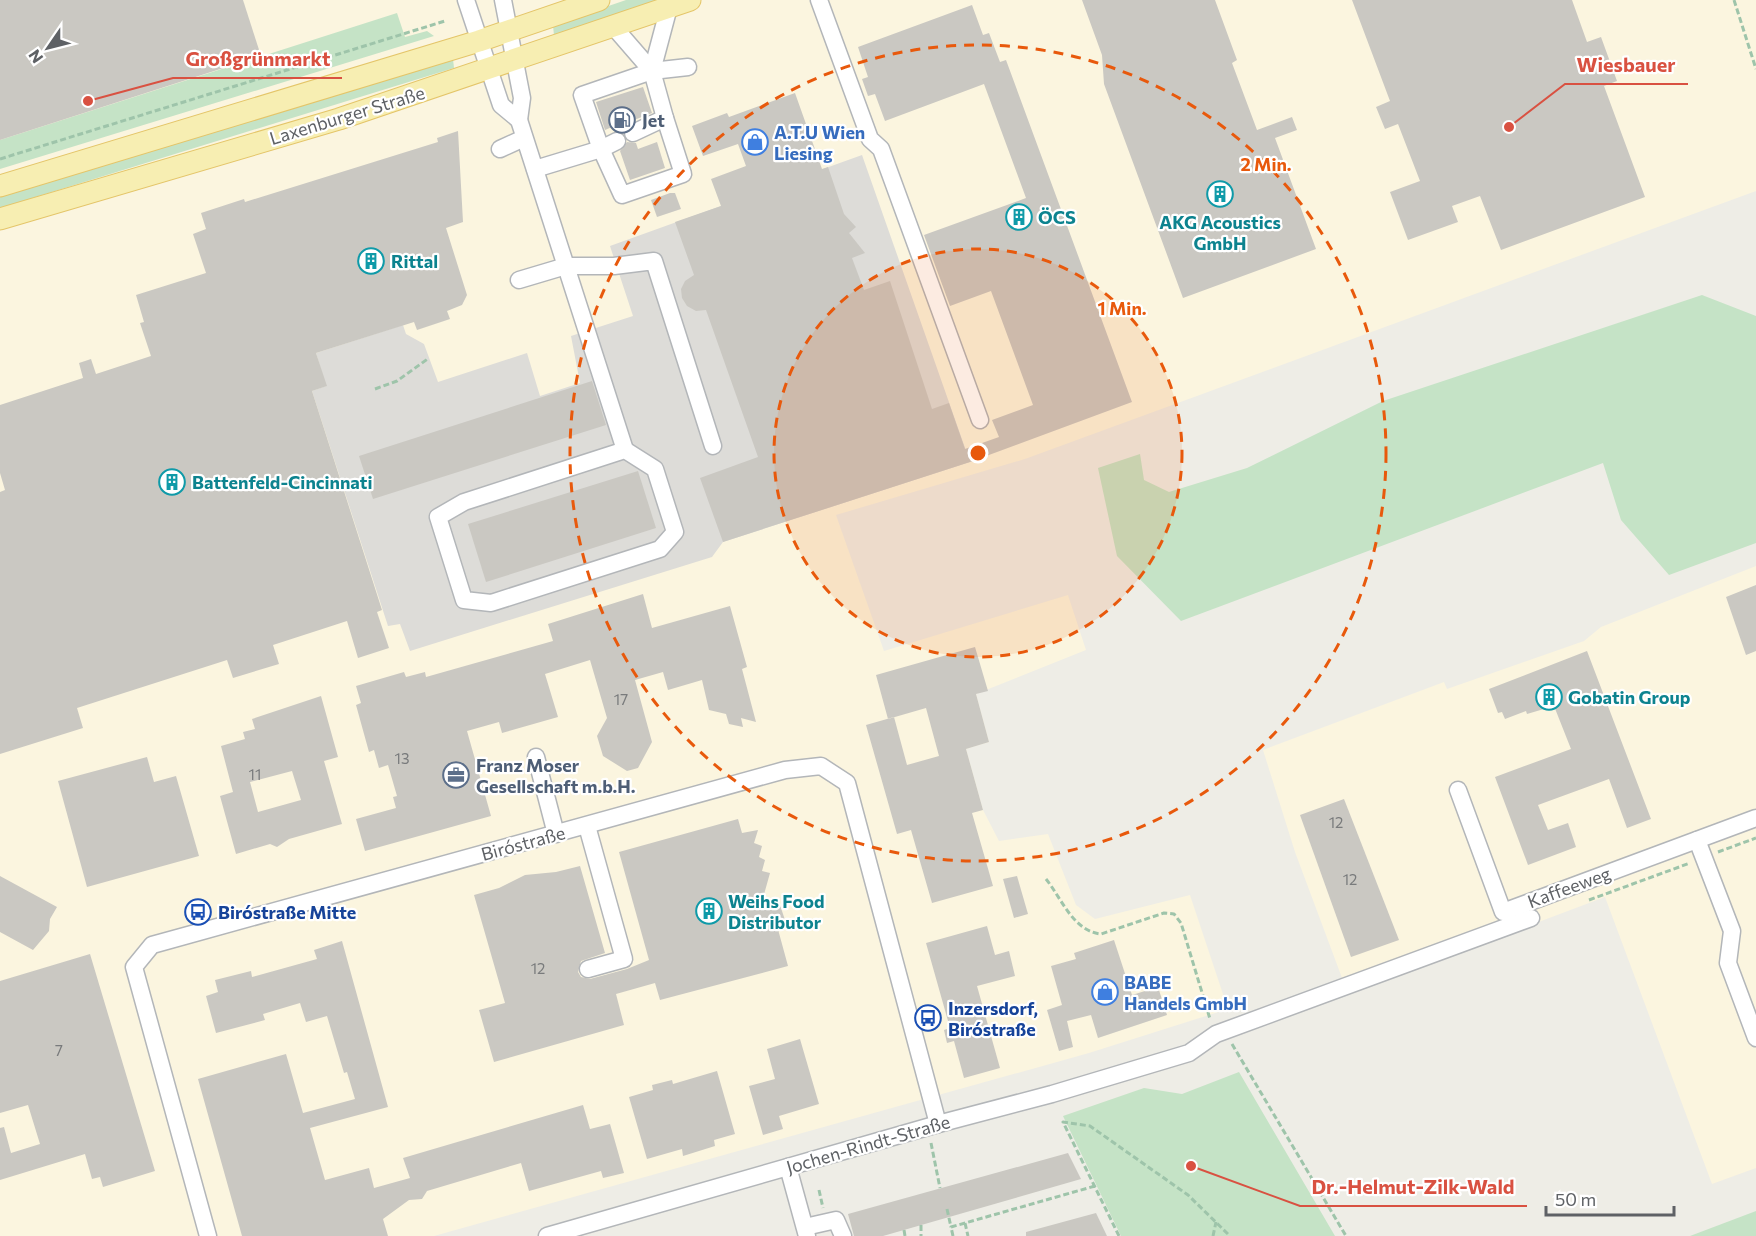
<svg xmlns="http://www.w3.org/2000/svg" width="1756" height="1236" font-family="Commissioner,sans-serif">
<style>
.commercial{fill:#fbf5df}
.industrial{fill:#dddcd8}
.green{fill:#c5e3c6}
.building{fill:#cac8c2;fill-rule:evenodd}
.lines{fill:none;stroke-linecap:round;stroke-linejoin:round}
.minor-casing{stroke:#b3b6b9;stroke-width:19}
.major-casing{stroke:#e4c569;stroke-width:23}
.path{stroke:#9ec4aa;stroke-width:3;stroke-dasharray:6 3;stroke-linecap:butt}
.minor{stroke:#fff;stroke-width:16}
.major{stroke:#f7eeb2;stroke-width:21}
.ring{fill:none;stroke:#e8590c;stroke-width:3;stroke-dasharray:10 8}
.labels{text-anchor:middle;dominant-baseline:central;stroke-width:4.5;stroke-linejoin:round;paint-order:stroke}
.number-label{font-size:15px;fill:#797b7c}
.street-label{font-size:18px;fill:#5e6165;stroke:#fff}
.service-label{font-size:18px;font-weight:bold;fill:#4e5e75;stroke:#fff;text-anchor:start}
.shop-label{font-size:18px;font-weight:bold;fill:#366cbe;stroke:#fff;text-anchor:start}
.culture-label{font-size:18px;font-weight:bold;fill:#0d838f;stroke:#fff;text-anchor:start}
.transit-label{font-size:18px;font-weight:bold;fill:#164399;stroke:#fff;text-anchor:start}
.centre{fill:#e8590c;stroke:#fff;stroke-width:3}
.ring-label{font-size:18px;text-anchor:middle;font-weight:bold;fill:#e8590c;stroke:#fff;stroke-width:4.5;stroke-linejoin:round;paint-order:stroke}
.leader{fill:none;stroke:#d95141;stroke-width:2}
.callout-dot{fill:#d95141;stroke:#fff;stroke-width:2}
.callout-label{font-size:20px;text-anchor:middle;font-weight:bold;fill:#d95141;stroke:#fff;stroke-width:4.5;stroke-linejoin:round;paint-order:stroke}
</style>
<rect width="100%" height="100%" fill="#eeede6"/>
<g class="commercial">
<polygon points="0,0 1756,0 1756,191 1025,459 836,515 884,651 1068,595 1086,650 976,694 989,742 966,749 983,810 999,841 1048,834 1076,905 1095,919 1190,895 1228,1009 1089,1053 434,1236 0,1236"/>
<polygon points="1756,566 1756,1168 1712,1184 1605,897 1348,994 1295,852 1263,750 1444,682 1447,689 1584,641 1601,627"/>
</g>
<polygon class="industrial" points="862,155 970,462 723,542 712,557 410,651 400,624 388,626 312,391 326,386 316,353 403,325 406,334 424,344 438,382 527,353 540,396 580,383 571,336 633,316 610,246"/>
<g class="green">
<polygon points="626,0 660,0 554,36 553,25"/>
<polygon points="397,13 405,37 427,31 434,36 0,169 0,140"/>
<polygon points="453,59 454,68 0,208 0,197"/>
<polygon points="1702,295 1756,316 1756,543 1669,575 1621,520 1603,463 1181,621 1117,556 1098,468 1140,454 1144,480 1169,492 1247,468 1383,401"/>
<polygon points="1239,1072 1335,1236 1121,1236 1063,1116 1144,1088 1182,1094"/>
<polygon points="1756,1211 1756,1236 1690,1236"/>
</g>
<g class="building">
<polygon points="0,0 243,0 261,56 0,140"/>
<polygon points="1082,0 1215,0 1237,60 1232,63 1257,130 1292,117 1297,130 1275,138 1316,249 1183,298 1104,84 1102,55"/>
<polygon points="1352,0 1572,0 1587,42 1601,37 1617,81 1604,86 1645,197 1501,250 1480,196 1452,206 1458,222 1408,240 1390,192 1420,181 1398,124 1385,129 1376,107 1390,101"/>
<polygon points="972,5 983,35 989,33 1000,62 1006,60 1132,402 970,462 723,542 700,478 758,457 706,310 696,311 687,306 682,298 681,289 685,281 694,275 675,222 721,206 711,179 746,166 738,144 703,156 692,126 727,113 729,117 795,93 822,169 828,167 844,214 856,227 849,233 865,253 852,258 864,290 890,281 932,409 949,403 965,449 999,437 992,420 1033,405 991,291 950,306 924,235 1026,198 984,84 885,121 875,94 868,96 862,79 868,77 858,47"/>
<polygon points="643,87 652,113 629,122 623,132 614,131 612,127 605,130 596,102"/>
<polygon points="458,131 463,222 446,228 467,295 462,305 447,311 450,319 417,330 414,322 316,353 327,386 312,391 382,610 377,612 389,648 358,658 347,621 273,645 279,664 233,678 227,660 77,708 83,728 0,754 0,492 5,490 0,473 0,405 83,378 79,363 91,359 96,374 151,356 140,323 144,322 136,295 206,273 193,234 206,229 201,213 244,199 245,202 438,142 437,138"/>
<polygon points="627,142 636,143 638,149 657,142 665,168 630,180 620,151"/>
<polygon points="670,193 675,193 681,209 657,217 651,200"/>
<polygon points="592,381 606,425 373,499 359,456"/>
<polygon points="638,471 656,528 486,582 468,524"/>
<polygon points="1756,585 1756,651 1746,655 1726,597"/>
<polygon points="643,594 652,628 730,606 747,667 742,669 756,722 741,718 743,727 729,724 726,714 709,710 702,680 668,690 663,672 635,680 652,742 638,768 627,771 603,756 597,736 607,718 590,660 545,674 558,717 502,733 499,722 467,731 491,816 365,851 356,819 396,808 393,797 397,796 388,765 379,768 374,750 369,752 356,705 361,703 356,686 404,672 406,677 425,672 426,677 553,641 548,624"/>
<polygon points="975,647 988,691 976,694 989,742 966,749 983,810 972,813 993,886 932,903 911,830 897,834 866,725 894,717 907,765 939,756 926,708 888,719 876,675"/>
<polygon points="1587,651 1651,819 1627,828 1609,779 1538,805 1548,830 1568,823 1576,847 1528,865 1495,777 1571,749 1554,706 1527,714 1526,711 1505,719 1502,712 1498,713 1489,689"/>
<path d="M 321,696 L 338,757 L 324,761 L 342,824 L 289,839 L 277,847 L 270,844 L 236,854 L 220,796 L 233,792 L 221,746 L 245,739 L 243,732 L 255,729 L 252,719 ZM 292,771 L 301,800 L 258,812 L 250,782 Z"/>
<polygon points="147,757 154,782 176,776 199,856 87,887 58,781"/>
<polygon points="1344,799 1399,940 1351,957 1300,815"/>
<polygon points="738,819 742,833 758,830 754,843 762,846 759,857 765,860 762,871 770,873 763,898 779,902 785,920 776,922 788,966 660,1000 655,983 616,994 624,1025 494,1062 479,1010 505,1003 474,895 499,888 525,875 556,872 580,866 605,953 581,961 578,972 581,977 590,979 627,969 649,960 619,852"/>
<polygon points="0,876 57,907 50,919 49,931 33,950 0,932"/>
<polygon points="1017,876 1028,914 1014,918 1003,879"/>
<polygon points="987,926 995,955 1009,951 1015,976 977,986 1000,1068 964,1078 954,1041 947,1043 944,1030 950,1028 926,943"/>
<polygon points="1114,940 1132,995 1158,987 1167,1015 1098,1038 1091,1015 1067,1021 1073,1047 1059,1051 1047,1010 1062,1005 1051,966 1076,959 1074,953"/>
<polygon points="342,941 388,1107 310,1128 325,1180 369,1168 374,1188 410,1178 403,1158 583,1105 590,1129 610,1124 624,1173 603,1178 601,1171 529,1191 521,1163 427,1191 422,1199 409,1200 383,1219 388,1236 242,1236 198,1079 286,1054 303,1113 355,1099 347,1072 344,1073 327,1016 306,1022 300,1003 263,1014 265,1020 216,1033 206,996 218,992 215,980 251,971 252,977 317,959 314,950"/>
<polygon points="90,954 155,1171 103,1187 100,1177 92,1179 85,1154 0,1180 0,1128 4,1127 11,1153 40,1144 28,1105 0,1113 0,981"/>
<polygon points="800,1039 819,1104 779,1116 783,1129 763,1135 749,1086 775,1079 767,1049"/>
<polygon points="717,1071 735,1134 714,1140 715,1146 683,1156 682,1149 647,1159 629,1097 653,1090 652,1085 672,1080 673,1084"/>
<polygon points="1068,1153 1081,1179 883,1236 854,1236 848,1214"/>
<polygon points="1096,1213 1107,1236 1026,1236 1026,1232"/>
</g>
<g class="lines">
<g class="minor-casing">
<g id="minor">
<polyline points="466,0 501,105 519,120 522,98 503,0"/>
<polyline points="819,0 870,139 881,149 980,420"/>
<polyline points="613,26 652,71 665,118 633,133"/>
<polyline points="652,71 669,7"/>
<polyline points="665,118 683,174 622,195 601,149 582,95 652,71 688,67"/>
<polyline points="519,120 625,450"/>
<polyline points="500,149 524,138"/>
<polyline points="535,169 601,149 617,141"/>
<polyline points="519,280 566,266 614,266 654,261 713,446"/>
<polygon points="625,450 655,469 675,532 660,549 491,603 464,600 438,517 464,502"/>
<polyline points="536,757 556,834"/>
<polyline points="1458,790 1503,912 1756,818"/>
<polyline points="587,826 624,959 588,969"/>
<polyline points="1697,840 1732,931 1728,963 1756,1038"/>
<polyline points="788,1167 807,1236"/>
<polyline points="805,1227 836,1220 843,1236"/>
<polyline points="208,1236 134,967 152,945 785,770 821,766 847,783 938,1124"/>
<polyline points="547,1236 938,1124 1052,1094 1189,1053 1216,1034 1531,918"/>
</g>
</g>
<g class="major-casing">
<g id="major">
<polyline points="0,186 479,41 599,0"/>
<polyline points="0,219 339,119 690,0"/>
</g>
</g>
<g class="path">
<polyline points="1734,0 1756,69"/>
<polyline points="0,159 445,21"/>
<polyline points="375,389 397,381 429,358"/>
<polyline points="1718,852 1756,838"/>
<path d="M 1046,879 C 1062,899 1073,931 1101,934 L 1164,913 L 1174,914 L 1181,923 L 1210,1019"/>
<polyline points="1589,900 1690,863"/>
<polyline points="1232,1044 1346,1236"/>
<polyline points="931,1143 940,1188"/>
<polyline points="819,1190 823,1208"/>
<polyline points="947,1209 951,1227"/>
<polyline points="965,1223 968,1236"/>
<polyline points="921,1225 921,1236"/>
<polyline points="904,1230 905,1236"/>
<polyline points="953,1236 951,1227 1095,1186"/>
<polyline points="1119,1236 1063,1122 1090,1126 1188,1195 1230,1236"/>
<polyline points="1213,1236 1216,1222"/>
</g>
<use href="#minor" class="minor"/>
<use href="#major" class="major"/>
</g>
<circle cx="978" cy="453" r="204" fill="#e8590c" fill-opacity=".12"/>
<g class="ring">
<circle cx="978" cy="453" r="204"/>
<circle cx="978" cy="453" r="408"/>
</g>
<defs>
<g id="fuel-ring" transform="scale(1.35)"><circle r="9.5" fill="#fff" stroke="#5c6f8a" stroke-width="1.5"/><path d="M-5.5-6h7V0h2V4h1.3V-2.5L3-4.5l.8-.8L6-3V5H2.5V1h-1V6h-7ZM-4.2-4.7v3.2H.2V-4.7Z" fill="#5c6f8a"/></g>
<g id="shop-ring" transform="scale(1.35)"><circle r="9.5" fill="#fff" stroke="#3f7fe0" stroke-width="1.5"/><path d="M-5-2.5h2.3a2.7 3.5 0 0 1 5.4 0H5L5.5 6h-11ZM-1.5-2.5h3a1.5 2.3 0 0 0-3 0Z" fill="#3f7fe0"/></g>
<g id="building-ring" transform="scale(1.35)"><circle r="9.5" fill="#fff" stroke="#0f9aa8" stroke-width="1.5"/><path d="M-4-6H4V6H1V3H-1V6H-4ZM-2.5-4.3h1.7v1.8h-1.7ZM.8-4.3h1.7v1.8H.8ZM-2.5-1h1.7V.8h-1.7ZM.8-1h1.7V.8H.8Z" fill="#0f9aa8"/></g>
<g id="office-ring" transform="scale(1.35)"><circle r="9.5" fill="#fff" stroke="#5c6f8a" stroke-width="1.5"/><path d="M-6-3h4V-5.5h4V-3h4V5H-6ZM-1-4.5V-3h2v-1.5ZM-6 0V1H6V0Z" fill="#5c6f8a"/></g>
<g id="bus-ring" transform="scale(1.35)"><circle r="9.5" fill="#fff" stroke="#1a4fb4" stroke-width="1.5"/><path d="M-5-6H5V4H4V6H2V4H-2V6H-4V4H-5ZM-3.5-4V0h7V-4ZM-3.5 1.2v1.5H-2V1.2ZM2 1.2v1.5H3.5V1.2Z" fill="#1a4fb4"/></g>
</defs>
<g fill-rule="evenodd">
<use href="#fuel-ring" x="622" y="120"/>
<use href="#shop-ring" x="755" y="142"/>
<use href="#building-ring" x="1220" y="194"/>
<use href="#building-ring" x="1019" y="217"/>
<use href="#building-ring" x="371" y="261"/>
<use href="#building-ring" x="172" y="482"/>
<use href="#building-ring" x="1549" y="697"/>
<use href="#office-ring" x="456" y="775"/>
<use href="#building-ring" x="709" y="911"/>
<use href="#bus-ring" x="198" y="912"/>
<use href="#shop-ring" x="1105" y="992"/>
<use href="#bus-ring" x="928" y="1018"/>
</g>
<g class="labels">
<g class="number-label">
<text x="621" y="699">17</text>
<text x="402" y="758">13</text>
<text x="255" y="774">11</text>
<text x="1336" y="822">12</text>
<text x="1350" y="879">12</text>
<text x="538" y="968">12</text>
<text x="59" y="1050">7</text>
</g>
<g class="street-label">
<text transform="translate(347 115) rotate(-17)">Laxenburger Straße</text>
<text transform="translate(523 843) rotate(-15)">Biróstraße</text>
<text transform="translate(1569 887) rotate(-20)">Kaffeeweg</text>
<text transform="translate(868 1144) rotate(-16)">Jochen-Rindt-Straße</text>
</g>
<g class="service-label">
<text x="642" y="120">Jet</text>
<text x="476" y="765">Franz Moser<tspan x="476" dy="21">Gesellschaft m.b.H.</tspan></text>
</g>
<g class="shop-label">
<text x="774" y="132">A.T.U Wien<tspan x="774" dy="21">Liesing</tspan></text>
<text x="1124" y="982">BABE<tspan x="1124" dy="21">Handels GmbH</tspan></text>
</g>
<g class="culture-label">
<text x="1038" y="217">ÖCS</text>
<text x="1220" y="222" text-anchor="middle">AKG Acoustics<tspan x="1220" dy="21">GmbH</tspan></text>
<text x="391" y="261">Rittal</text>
<text x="192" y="482">Battenfeld-Cincinnati</text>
<text x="1568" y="697">Gobatin Group</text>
<text x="728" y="901">Weihs Food<tspan x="728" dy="21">Distributor</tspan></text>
</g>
<g class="transit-label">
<text x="218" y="912">Biróstraße Mitte</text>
<text x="948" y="1008">Inzersdorf,<tspan x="948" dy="21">Biróstraße</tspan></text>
</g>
</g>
<circle cx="978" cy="453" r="9" class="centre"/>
<g class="ring-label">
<text x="1266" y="171">2 Min.</text>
<text x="1122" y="315">1 Min.</text>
</g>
<path class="leader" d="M88 101L173 78H342M1509 127L1565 84H1688M1191 1166L1300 1206H1527"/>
<g class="callout-dot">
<circle cx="88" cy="101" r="6"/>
<circle cx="1509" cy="127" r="6"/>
<circle cx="1191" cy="1166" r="6"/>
</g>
<g class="callout-label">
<text x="258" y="66">Großgrünmarkt</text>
<text x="1626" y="72">Wiesbauer</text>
<text x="1413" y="1194">Dr.-Helmut-Zilk-Wald</text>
</g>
<g transform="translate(48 48) rotate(235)" stroke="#ffffff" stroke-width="4.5" paint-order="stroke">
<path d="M0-4.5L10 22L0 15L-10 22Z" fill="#5e6165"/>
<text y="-9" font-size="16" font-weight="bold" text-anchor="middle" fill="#5e6165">N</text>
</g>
<path d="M1546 1206v9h128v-9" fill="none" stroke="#5e6165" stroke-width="3"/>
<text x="1555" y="1206" font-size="18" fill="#5e6165" stroke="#ffffff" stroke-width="4.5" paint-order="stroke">50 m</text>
</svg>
